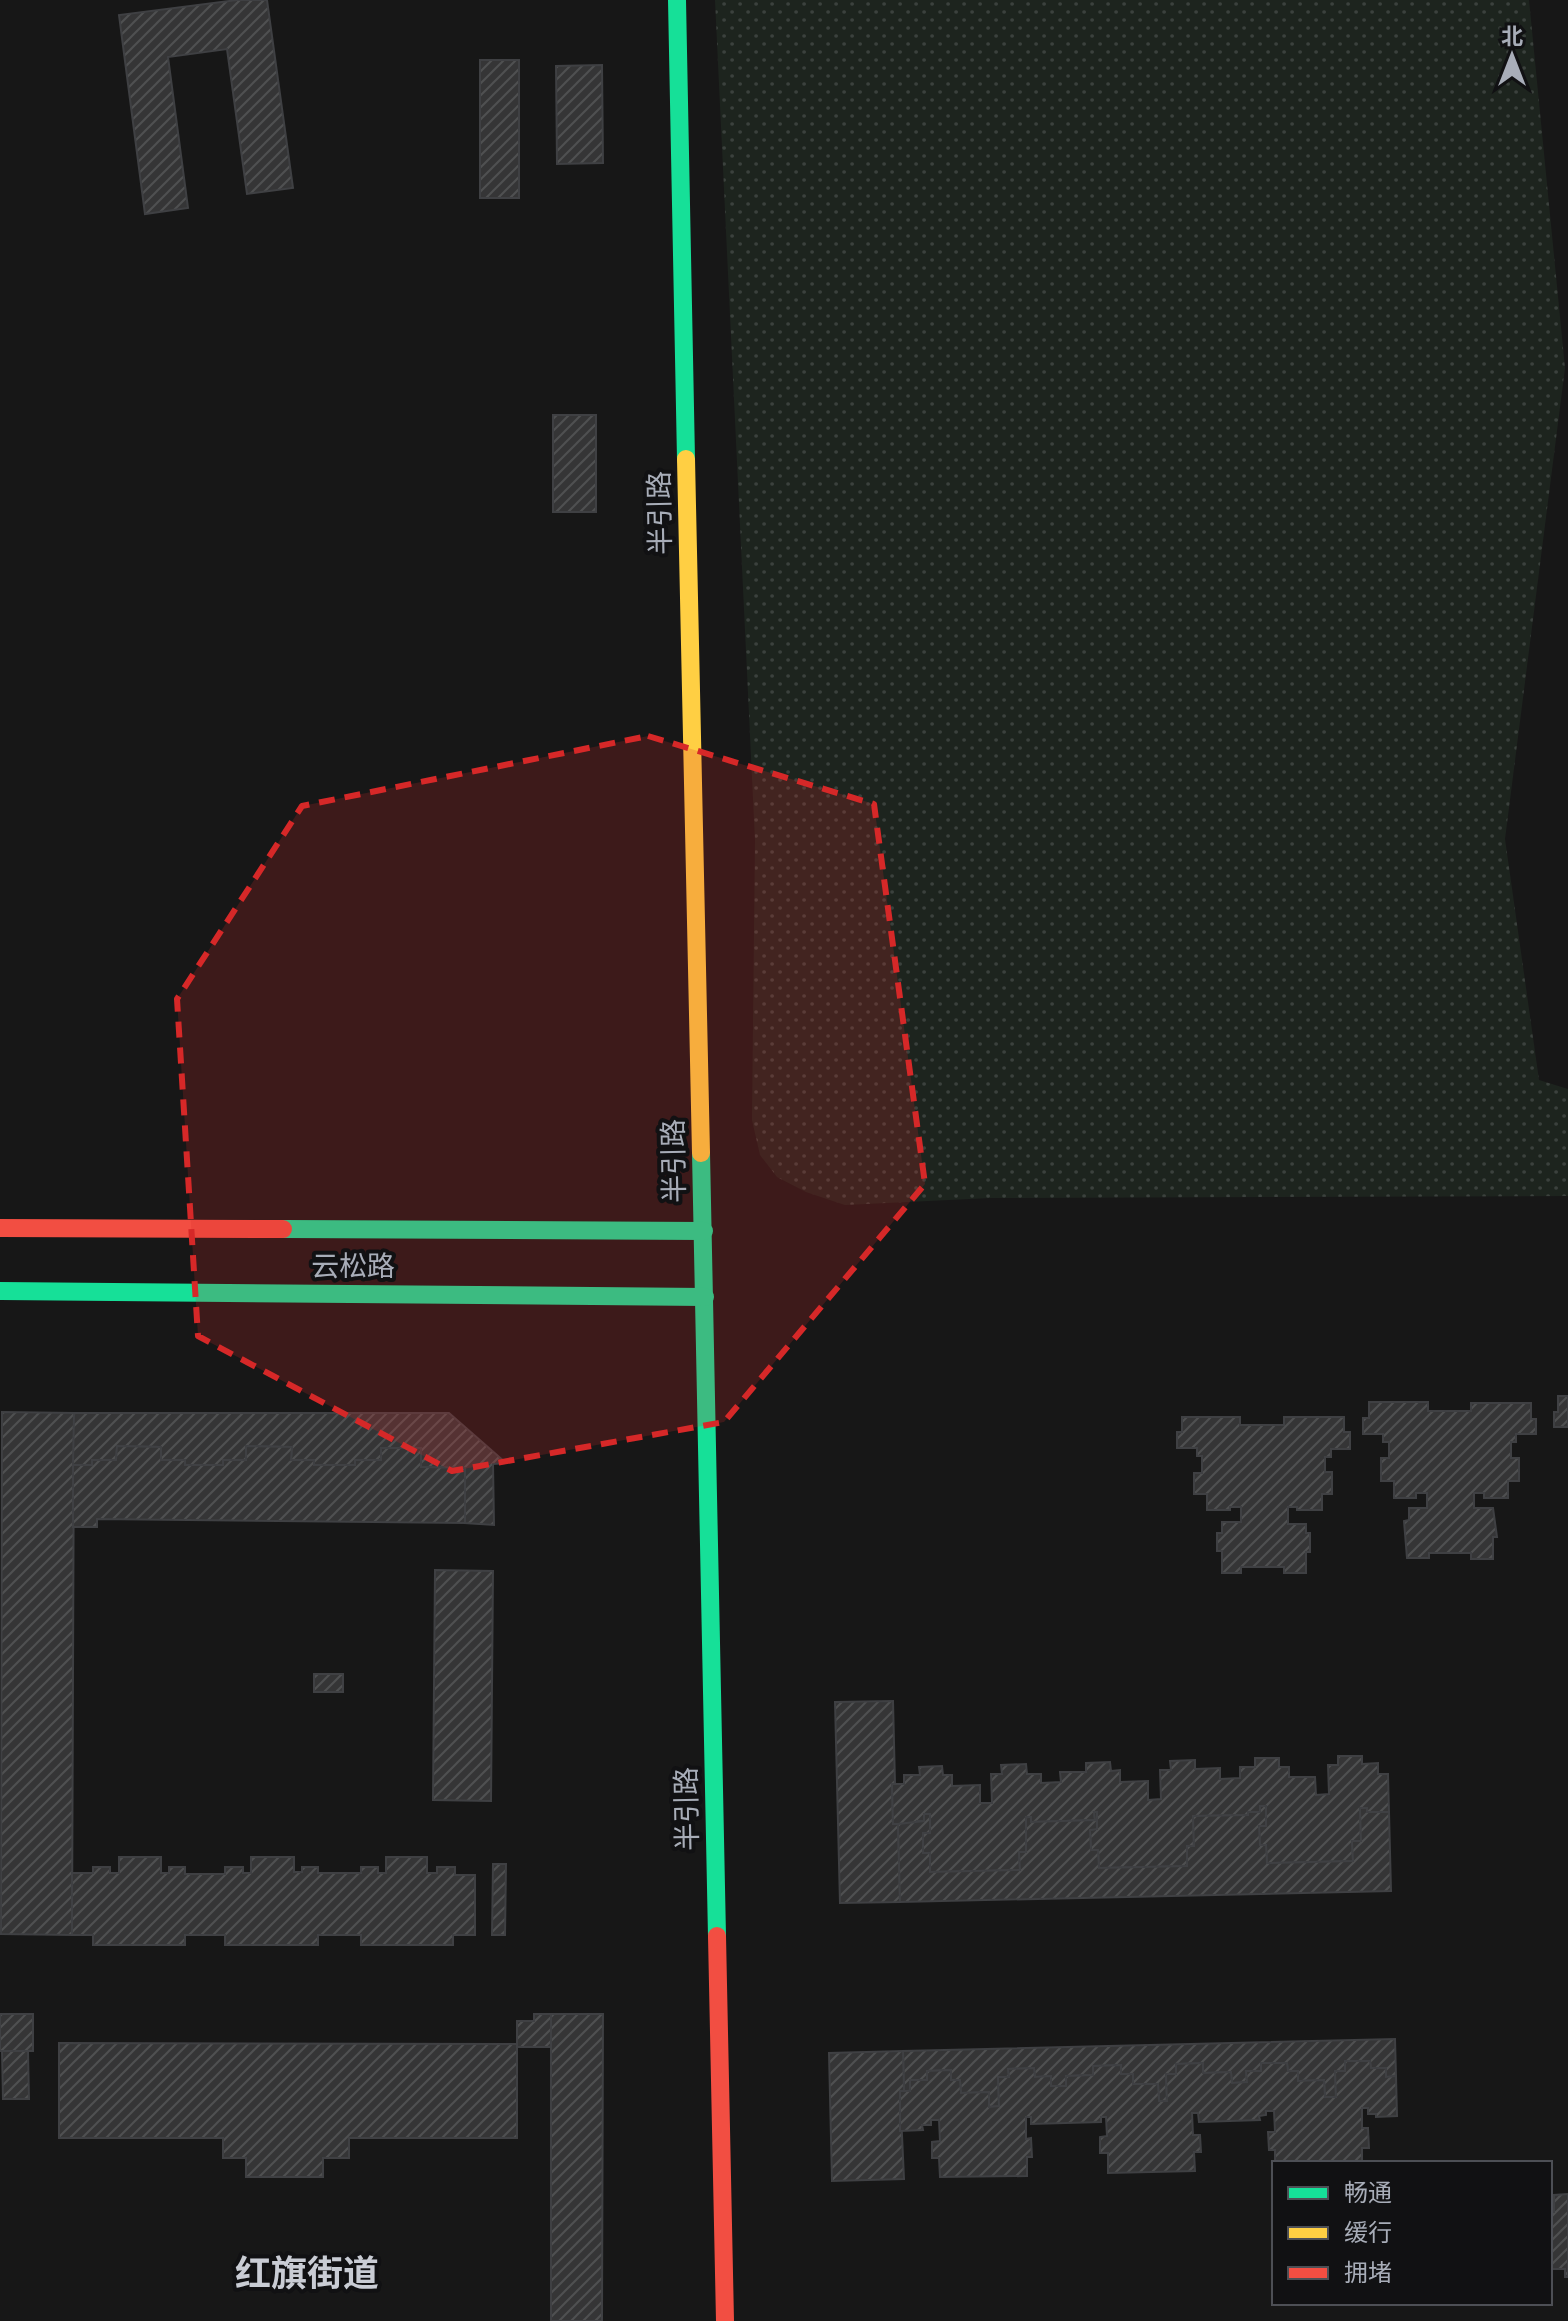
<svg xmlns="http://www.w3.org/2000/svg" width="1568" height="2321" font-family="'Roboto Condensed','Noto Sans SC',sans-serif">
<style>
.grass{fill:url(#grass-dots)}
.building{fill:url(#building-hatch);stroke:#3f4043;stroke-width:2}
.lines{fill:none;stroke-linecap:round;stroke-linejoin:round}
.fast{stroke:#16e098;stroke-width:18}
.slow{stroke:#ffcf43;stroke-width:18}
.jam{stroke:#f24e42;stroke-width:18}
.marked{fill:#d62828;fill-opacity:0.2;stroke:#d62828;stroke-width:6;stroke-dasharray:16 10;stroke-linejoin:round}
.labels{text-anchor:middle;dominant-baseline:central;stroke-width:8;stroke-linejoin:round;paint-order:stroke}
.street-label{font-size:28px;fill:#a8adb8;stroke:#111113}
.district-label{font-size:36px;font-weight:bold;fill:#c9ccd4;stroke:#111113}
</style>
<defs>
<pattern id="grass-dots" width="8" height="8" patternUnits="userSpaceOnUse" patternTransform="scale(2)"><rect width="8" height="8" fill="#1d241e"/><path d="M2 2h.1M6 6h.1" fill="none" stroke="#3b413d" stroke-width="1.8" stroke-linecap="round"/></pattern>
<pattern id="building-hatch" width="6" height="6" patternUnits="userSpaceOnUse" patternTransform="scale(2)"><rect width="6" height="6" fill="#353536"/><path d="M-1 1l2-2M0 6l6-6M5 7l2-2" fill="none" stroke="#4f5051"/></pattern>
</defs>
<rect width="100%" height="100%" fill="#171717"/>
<polygon class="grass" points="715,0 1529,0 1565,368 1505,839 1539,1080 1568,1089 1568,1196 990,1198 845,1205 806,1192 777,1177 760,1155 752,1120 755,840"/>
<g class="building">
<polygon points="237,0 267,0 293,188 247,194 227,49 168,57 188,208 145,214 119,15"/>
<rect x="480" y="60" width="39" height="138"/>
<polygon points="602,65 603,163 557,164 556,66"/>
<rect x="553" y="415" width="43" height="97"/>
<polygon points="1558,1396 1568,1396 1568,1427 1554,1427 1554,1412 1558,1412"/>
<polygon points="1369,1402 1428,1402 1428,1411 1471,1411 1471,1403 1531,1403 1531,1419 1536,1419 1536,1434 1516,1434 1516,1442 1511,1442 1511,1458 1519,1458 1519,1481 1508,1481 1508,1498 1484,1498 1484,1493 1474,1493 1474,1508 1493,1508 1497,1537 1493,1537 1493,1559 1471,1559 1471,1553 1429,1553 1429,1558 1407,1558 1404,1521 1409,1520 1409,1508 1427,1508 1427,1493 1416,1493 1416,1498 1394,1498 1394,1481 1381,1481 1381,1458 1389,1458 1389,1442 1383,1442 1383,1434 1363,1434 1363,1418 1369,1418"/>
<polygon points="2,1412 74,1413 72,1935 1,1934"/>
<polygon points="74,1413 449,1413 506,1463 493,1464 494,1525 465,1523 465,1468 421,1467 421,1448 381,1448 381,1460 355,1460 355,1465 314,1465 314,1460 291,1460 292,1447 246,1446 246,1460 223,1460 223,1465 185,1465 185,1460 161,1460 161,1447 117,1446 116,1460 92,1460 92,1465 73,1465"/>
<polygon points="1182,1417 1240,1417 1240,1425 1284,1425 1284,1417 1344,1417 1344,1432 1350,1432 1350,1449 1331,1449 1331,1457 1325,1457 1325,1472 1332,1472 1332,1494 1322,1494 1322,1510 1297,1510 1297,1507 1288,1507 1288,1524 1306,1524 1306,1533 1310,1533 1310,1552 1306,1552 1306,1573 1284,1573 1284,1567 1241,1567 1241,1573 1222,1573 1222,1551 1217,1551 1217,1533 1222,1533 1222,1522 1241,1522 1241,1507 1230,1507 1230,1510 1207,1510 1207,1494 1194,1494 1194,1473 1202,1473 1202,1456 1197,1456 1197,1448 1177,1448 1177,1432 1182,1432"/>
<polygon points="117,1446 161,1447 161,1460 185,1460 185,1465 223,1465 223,1460 246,1460 246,1446 292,1447 291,1460 314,1460 314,1465 355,1465 355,1460 381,1460 381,1448 421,1448 421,1467 465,1468 465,1523 97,1519 97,1527 73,1527 73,1465 92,1465 92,1460 116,1460"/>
<polygon points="435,1570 493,1571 491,1801 433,1800"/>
<rect x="314" y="1674" width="29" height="18"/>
<polygon points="893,1701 895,1784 892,1784 893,1824 898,1824 900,1902 840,1903 835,1702"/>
<polygon points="1338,1756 1362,1756 1362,1764 1378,1763 1378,1774 1388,1774 1389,1812 1367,1812 1367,1808 1360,1808 1361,1841 1352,1841 1353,1861 1267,1863 1266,1845 1260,1845 1259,1826 1266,1826 1266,1806 1260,1806 1260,1812 1248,1812 1248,1815 1193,1816 1194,1846 1187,1846 1187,1866 1099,1868 1098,1850 1091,1850 1090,1830 1097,1829 1097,1812 1094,1812 1095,1820 1031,1822 1031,1817 1026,1817 1026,1852 1019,1852 1020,1870 930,1872 930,1853 923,1853 923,1833 930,1833 930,1814 924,1814 924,1821 917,1821 917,1824 893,1824 892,1784 904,1784 904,1775 920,1775 919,1767 942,1766 943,1775 952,1775 952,1786 980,1785 980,1803 992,1803 991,1774 1002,1774 1001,1765 1026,1764 1027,1774 1041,1774 1041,1783 1061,1782 1060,1772 1086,1772 1086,1763 1110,1762 1111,1771 1120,1770 1120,1782 1148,1781 1148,1800 1161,1799 1160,1770 1171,1770 1170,1761 1195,1760 1195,1769 1220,1768 1220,1779 1240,1778 1240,1767 1255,1767 1255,1758 1279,1758 1279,1767 1289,1767 1289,1777 1315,1777 1316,1795 1329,1794 1328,1765 1338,1765"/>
<polygon points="1260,1806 1266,1806 1266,1826 1259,1826 1260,1845 1266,1845 1267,1863 1353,1861 1352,1841 1361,1841 1360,1808 1367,1808 1367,1812 1389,1812 1391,1891 900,1902 898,1824 924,1821 924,1814 930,1814 930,1833 923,1833 923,1853 930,1853 930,1872 1020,1870 1019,1852 1026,1852 1026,1817 1031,1817 1031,1822 1095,1820 1094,1812 1097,1812 1097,1829 1090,1830 1091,1850 1098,1850 1099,1868 1187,1866 1187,1846 1194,1846 1193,1816 1248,1815 1248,1812 1260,1812"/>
<polygon points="119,1857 161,1857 161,1873 169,1873 169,1867 185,1867 185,1874 225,1874 225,1867 243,1867 243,1873 251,1873 251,1857 294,1857 294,1872 302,1872 302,1867 318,1867 318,1873 361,1873 361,1867 378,1867 378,1873 386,1873 386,1857 427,1857 427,1873 437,1873 437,1867 455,1867 455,1875 475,1875 475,1935 453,1935 453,1945 361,1945 361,1935 318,1935 318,1945 225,1945 225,1935 185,1935 185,1945 93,1945 93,1935 72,1935 72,1873 93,1873 93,1867 110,1867 110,1873 119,1873"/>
<polygon points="493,1864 506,1864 505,1935 492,1935"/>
<rect x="0" y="2014" width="33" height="37"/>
<polygon points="534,2014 551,2014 551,2047 517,2047 517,2021 534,2021"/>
<polygon points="551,2014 603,2014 602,2321 551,2321"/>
<polygon points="1395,2039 1396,2076 1386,2077 1386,2068 1371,2068 1370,2061 1345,2061 1345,2071 1335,2071 1336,2097 1325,2097 1324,2080 1298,2081 1298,2071 1288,2071 1287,2063 1261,2063 1261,2071 1246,2071 1247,2082 1232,2083 1231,2072 1203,2073 1203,2063 1176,2064 1176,2074 1166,2074 1167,2101 1159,2101 1158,2084 1133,2084 1133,2074 1121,2074 1121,2065 1093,2066 1093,2075 1066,2076 1066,2086 1051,2086 1051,2076 1035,2077 1034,2068 1008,2069 1009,2077 998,2077 999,2106 989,2107 989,2092 961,2093 960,2080 951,2080 951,2070 927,2071 927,2080 910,2080 910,2091 904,2091 903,2051"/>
<polygon points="59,2043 517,2044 517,2138 349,2138 349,2158 323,2158 323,2177 246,2177 246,2158 223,2158 223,2138 59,2138"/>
<polygon points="2,2051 28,2051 29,2099 3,2099"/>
<polygon points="903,2051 904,2091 900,2091 904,2179 832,2181 829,2053"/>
<polygon points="1345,2061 1370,2061 1371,2068 1386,2068 1386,2077 1396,2076 1397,2116 1376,2117 1376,2114 1368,2114 1368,2108 1362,2108 1362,2128 1368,2128 1369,2148 1362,2148 1362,2163 1275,2163 1275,2150 1269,2150 1268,2132 1275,2132 1274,2111 1266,2111 1266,2115 1259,2116 1260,2120 1199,2122 1198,2113 1192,2113 1193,2135 1200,2135 1201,2152 1194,2152 1195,2171 1108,2173 1108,2153 1100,2153 1100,2137 1107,2136 1106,2117 1101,2117 1101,2122 1031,2124 1031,2117 1026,2117 1026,2139 1031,2138 1032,2157 1027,2157 1027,2176 940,2177 939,2158 932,2158 932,2142 940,2141 939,2120 931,2120 931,2125 922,2125 923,2130 900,2131 900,2091 910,2091 910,2080 927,2080 927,2071 951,2070 951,2080 960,2080 961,2093 989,2092 989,2107 999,2106 998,2077 1009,2077 1008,2069 1034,2068 1035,2077 1051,2076 1051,2086 1066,2086 1066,2076 1093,2075 1093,2066 1121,2065 1121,2074 1133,2074 1133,2084 1158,2084 1159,2101 1167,2101 1166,2074 1176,2074 1176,2064 1203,2063 1203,2073 1231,2072 1232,2083 1247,2082 1246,2071 1261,2071 1261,2063 1287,2063 1288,2071 1298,2071 1298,2081 1324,2080 1325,2097 1336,2097 1335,2071 1345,2071"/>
<polygon points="1568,2194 1568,2277 1565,2277 1565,2269 1550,2269 1550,2212 1554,2212 1554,2195"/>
</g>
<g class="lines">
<g class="fast">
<polyline points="677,0 686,459"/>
<polyline points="701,1153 717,1936"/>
<polyline points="283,1229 704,1231"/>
<polyline points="0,1291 705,1297"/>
</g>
<polyline class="slow" points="686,459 701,1153"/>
<g class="jam">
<polyline points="0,1228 283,1229"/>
<polyline points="717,1936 725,2321"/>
</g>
</g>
<path class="marked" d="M 648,736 L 874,804 L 925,1184 L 724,1422 L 452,1471 L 198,1336 L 177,999 L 302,806 Z"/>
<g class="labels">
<g class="street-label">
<text transform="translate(660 513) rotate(-91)">半引路</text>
<text transform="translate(674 1161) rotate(-91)">半引路</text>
<text x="353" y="1266">云松路</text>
<text transform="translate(687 1809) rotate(-91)">半引路</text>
</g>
<g class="district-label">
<text x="307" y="2274">红旗街道</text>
</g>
</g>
<rect x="1272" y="2161" width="280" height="144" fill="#111113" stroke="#4d4f55" stroke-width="2"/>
<rect x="1288" y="2187" width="40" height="12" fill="#16e098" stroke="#4d4f55" stroke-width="2"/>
<text x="1344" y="2201" font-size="24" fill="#a8adb8">畅通</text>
<rect x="1288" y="2227" width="40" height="12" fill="#ffcf43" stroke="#4d4f55" stroke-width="2"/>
<text x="1344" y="2241" font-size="24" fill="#a8adb8">缓行</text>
<rect x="1288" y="2267" width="40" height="12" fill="#f24e42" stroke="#4d4f55" stroke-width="2"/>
<text x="1344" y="2281" font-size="24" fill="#a8adb8">拥堵</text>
<g transform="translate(1512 56)" stroke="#111113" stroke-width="6" paint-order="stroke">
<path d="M0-6L14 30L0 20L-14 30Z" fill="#a8adb8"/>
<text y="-12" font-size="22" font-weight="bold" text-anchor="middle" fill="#a8adb8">北</text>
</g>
</svg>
